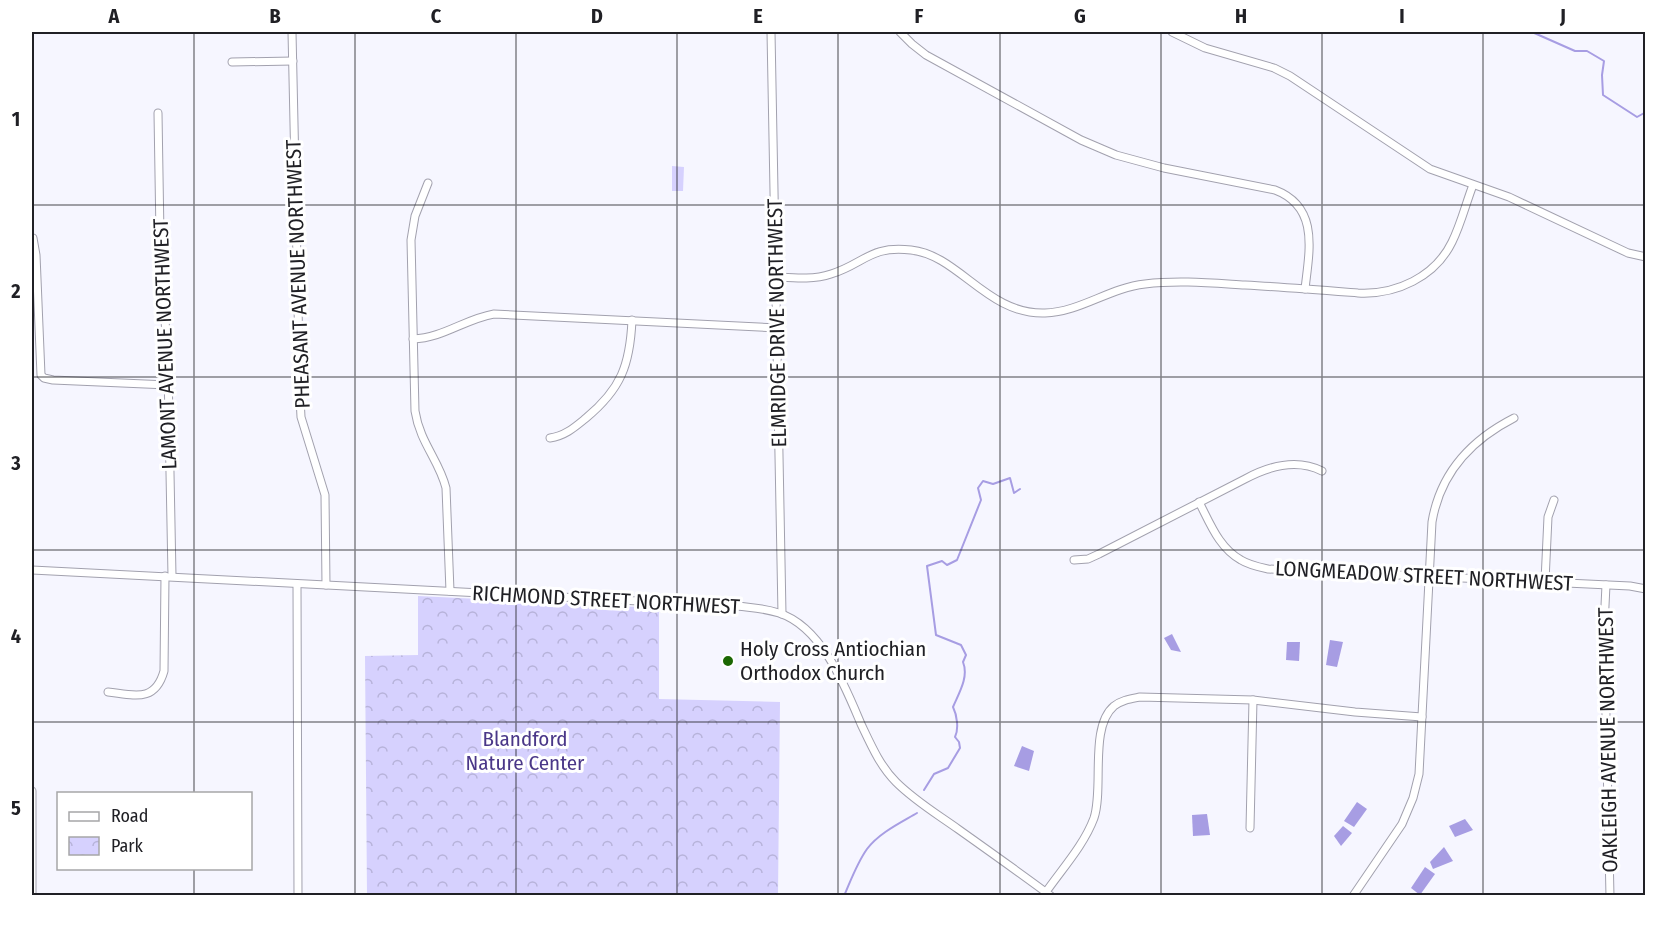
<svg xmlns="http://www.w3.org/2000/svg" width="1677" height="927" font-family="'Fira Sans Condensed',sans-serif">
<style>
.green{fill:#d6d1fe}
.park{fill:url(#park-crowns)}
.water{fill:#a79de3}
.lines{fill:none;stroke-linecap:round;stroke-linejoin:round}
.stream{stroke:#a79de3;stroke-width:2}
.minor-casing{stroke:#a2a1ae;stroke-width:9}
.minor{stroke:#fff;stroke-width:7}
.grid{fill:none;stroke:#202025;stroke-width:1.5;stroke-opacity:0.55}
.poi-dot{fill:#1b6703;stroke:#fff;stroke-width:2}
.labels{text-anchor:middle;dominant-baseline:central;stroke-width:6;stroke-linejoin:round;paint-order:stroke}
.street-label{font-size:21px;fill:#202025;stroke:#fff}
.poi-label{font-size:21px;fill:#202025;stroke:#fff;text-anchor:start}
.park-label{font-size:21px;fill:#4a3788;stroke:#fff}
.neatline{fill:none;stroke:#202025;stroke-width:2}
.grid-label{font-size:20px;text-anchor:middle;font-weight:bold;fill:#202025}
</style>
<defs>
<pattern id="park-crowns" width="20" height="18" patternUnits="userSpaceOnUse" patternTransform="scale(1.5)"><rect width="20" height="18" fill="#d6d1fe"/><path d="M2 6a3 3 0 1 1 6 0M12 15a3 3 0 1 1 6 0" fill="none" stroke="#b7b3da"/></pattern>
</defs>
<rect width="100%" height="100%" fill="#f6f6ff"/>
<polygon class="green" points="672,166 684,167 683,191 672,191"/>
<polygon class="park" points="418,596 659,608 659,699 780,702 778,895 367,895 365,656 418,655"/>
<g class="water">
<polygon points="1172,634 1181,652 1171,650 1164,638"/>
<polygon points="1330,640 1343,642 1337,667 1326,665"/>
<polygon points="1287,642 1300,642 1299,661 1286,660"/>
<polygon points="1022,746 1034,751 1029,771 1014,766"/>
<polygon points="1357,802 1367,809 1354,827 1344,821"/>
<polygon points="1207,814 1210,835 1193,836 1192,815"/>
<polygon points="1465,819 1473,830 1455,837 1449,826"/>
<polygon points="1343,826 1352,833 1341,846 1334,836"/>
<polygon points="1444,847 1453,861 1433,869 1430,862"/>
<polygon points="1425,867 1435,874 1420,895 1411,888"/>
</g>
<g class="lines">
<g class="stream">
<polyline points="1532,32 1575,51 1587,51 1604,61 1602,75 1603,95 1637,117 1646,112"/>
<path d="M 924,790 L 934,774 L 948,768 L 960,748 L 959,742 L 955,737 C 959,729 957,715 953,707 C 959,693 969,677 963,662 L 966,655 L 961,645 L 936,635 L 927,566 L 942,561 L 947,565 L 957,560 L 981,500 L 978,488 L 983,481 L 993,484 L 1010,478 L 1014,493 L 1020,489"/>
<path d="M 844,896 C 851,880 857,863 867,849 C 879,833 900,823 917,813"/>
</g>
<g class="minor-casing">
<g id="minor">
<polyline points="292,32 300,398 301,417 325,495 326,585"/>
<polyline points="771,32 782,614"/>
<path d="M 900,32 L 912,44 L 926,55 L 1081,140 L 1116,155 L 1164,168 L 1275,190 C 1320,207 1309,252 1305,289"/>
<polyline points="1172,32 1205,48 1274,68 1290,76 1430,169 1509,197 1628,253 1646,257"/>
<polyline points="232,62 293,61"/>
<polyline points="158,113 160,236 168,369 172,576"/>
<path d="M 428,183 L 415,216 L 411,240 L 415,411 C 420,443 439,460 446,488 L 450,591"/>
<polyline points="33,238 36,255 41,375 44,378 53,380 168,385"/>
<path d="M 776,277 C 794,278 813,280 831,274 C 864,264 870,245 911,250 C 959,255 987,315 1045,313 C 1080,312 1109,288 1145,284 C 1178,280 1211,283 1245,285 C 1283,287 1320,290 1358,293 C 1396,295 1435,277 1452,242 C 1461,224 1466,203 1473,185"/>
<path d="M 413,339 C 443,338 465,319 494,314 L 777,328"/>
<path d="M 550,438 C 565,436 575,427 586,418 C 621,389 630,365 632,320"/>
<path d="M 1199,502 C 1210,523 1219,548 1241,560 C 1249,565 1259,567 1268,569 L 1630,586 L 1646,589"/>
<path d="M 1074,560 L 1088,559 L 1099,554 L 1245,479 C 1269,466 1296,458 1322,471"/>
<path d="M 32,570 L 716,605 C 737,606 759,607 779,613 C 822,627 845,686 861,724 C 871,745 880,766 896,782 C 915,801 937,814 958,829 C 989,851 1020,873 1051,896"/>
<polyline points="1545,581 1548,517 1554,500"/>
<polyline points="297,584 298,896"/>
<polyline points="1606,585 1604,626 1610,896"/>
<path d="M 108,692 C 134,695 155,703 164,671 L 165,576"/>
<polyline points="32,791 32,896"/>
<polyline points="1250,828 1253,700"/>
<path d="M 1046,892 C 1062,869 1084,845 1094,818 C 1104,788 1089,727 1114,706 C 1122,700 1130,699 1140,697 L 1253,700 L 1355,712 L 1422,717"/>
<path d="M 1353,896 L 1402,824 L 1413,798 L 1419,774 L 1432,522 C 1440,474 1471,440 1514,418"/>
</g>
</g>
<use href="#minor" class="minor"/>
</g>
<path class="grid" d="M 194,32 L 194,794M 355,32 L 355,896M 516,32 L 516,896M 677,32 L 677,896M 838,32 L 838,896M 1000,32 L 1000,896M 1161,32 L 1161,896M 1322,32 L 1322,896M 1483,32 L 1483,896M 32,205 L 1646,205M 32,377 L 1646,377M 32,550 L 1646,550M 32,722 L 1646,722M 194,868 L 194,896"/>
<circle class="poi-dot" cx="728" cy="661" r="6"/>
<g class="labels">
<g class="street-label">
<text transform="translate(298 274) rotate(-92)">PHEASANT AVENUE NORTHWEST</text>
<text transform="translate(777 323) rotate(-91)">ELMRIDGE DRIVE NORTHWEST</text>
<text transform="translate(165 344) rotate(-92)">LAMONT AVENUE NORTHWEST</text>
<text transform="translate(1424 576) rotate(3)">LONGMEADOW STREET NORTHWEST</text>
<text transform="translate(606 600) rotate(3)">RICHMOND STREET NORTHWEST</text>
<text transform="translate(1608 740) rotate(-91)">OAKLEIGH AVENUE NORTHWEST</text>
</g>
<g class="poi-label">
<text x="740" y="649">Holy Cross Antiochian<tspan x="740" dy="24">Orthodox Church</tspan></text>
</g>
<g class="park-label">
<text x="525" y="739">Blandford<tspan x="525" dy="24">Nature Center</tspan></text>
</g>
</g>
<rect width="1677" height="927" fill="none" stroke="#ffffff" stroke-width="66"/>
<rect x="57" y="792" width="195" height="78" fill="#ffffff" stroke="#a6a6a8" stroke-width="1.5"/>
<rect x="69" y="812" width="30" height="9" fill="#ffffff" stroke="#a6a6a8" stroke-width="1.5"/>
<text x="111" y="822" font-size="18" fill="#202025">Road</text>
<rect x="69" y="837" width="30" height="18" fill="url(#park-crowns)" stroke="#a6a6a8" stroke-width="1.5"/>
<text x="111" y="852" font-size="18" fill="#202025">Park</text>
<rect x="33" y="33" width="1611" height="861" class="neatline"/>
<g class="grid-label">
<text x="114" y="23">A</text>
<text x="275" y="23">B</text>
<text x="436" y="23">C</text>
<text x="597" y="23">D</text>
<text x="758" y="23">E</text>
<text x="919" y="23">F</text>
<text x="1080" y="23">G</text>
<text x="1241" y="23">H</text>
<text x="1402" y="23">I</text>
<text x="1563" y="23">J</text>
<text x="16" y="126">1</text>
<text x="16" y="298">2</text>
<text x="16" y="470">3</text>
<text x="16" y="643">4</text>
<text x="16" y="815">5</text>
</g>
</svg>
